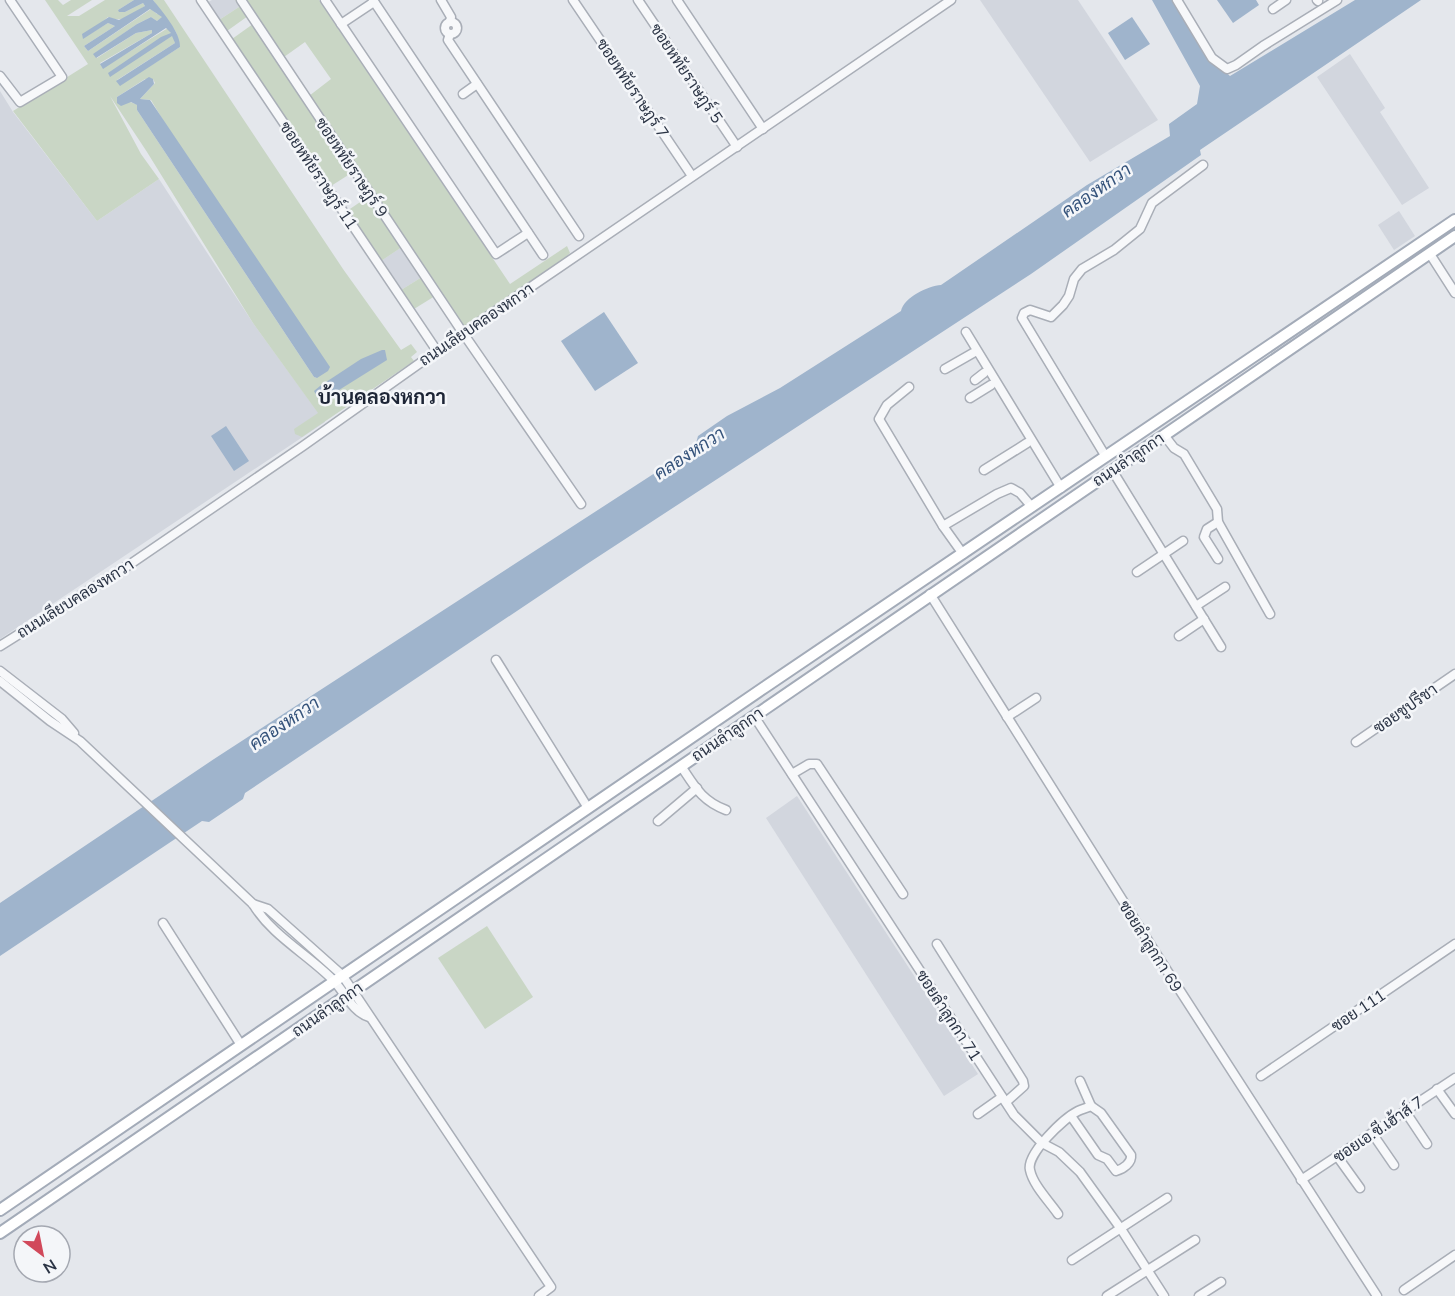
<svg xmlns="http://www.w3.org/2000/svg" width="1455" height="1296" font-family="Mulish,Sarabun,sans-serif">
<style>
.built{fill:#d2d6de}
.green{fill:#c9d6c5;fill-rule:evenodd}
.water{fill:#9fb4cc}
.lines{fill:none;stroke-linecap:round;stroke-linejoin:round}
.minor-casing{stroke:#a9aeb7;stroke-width:11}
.major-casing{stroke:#a3abb8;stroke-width:14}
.minor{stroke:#f7f8fa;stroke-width:8}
.major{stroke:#fff;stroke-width:10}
.labels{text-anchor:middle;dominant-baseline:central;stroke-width:5;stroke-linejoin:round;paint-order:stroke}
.street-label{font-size:16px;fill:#2b3445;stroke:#f4f6f9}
.water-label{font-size:18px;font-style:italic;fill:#34527a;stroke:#f4f6f9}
.quarter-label{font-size:20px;font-weight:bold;fill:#1d2536;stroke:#f4f6f9}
</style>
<rect width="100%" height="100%" fill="#e4e7ec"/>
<g class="built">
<polygon points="212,0 235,0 239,7 219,20 208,2"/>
<polygon points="980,0 1078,0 1158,120 1090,162"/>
<polygon points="1350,54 1385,108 1380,112 1429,188 1402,205 1317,77"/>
<polygon points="0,91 13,112 97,221 159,179 253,323 325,422 0,639"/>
<polygon points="1399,211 1415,236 1394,250 1378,225"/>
<polygon points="402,247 422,277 401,290 381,261"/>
<polygon points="797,796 978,1074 944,1096 766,818"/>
</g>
<g class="green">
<path d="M 45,0 L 58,0 L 63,5 L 71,0 L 92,0 L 67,16 L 79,16 L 105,0 L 134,0 L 118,10 L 125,12 L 143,3 L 145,6 C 133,14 122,24 108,17 L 83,38 L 108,23 L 115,26 L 84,46 L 88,51 L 151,9 L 157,14 L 161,14 L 163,17 L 157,21 L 151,17 L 137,24 L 94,54 L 97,58 L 136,33 L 152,30 L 152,33 L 100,63 L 103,68 L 168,28 L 174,38 L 175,43 L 117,80 L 120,85 L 180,47 L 176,32 L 153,0 L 164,0 L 343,269 L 401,350 L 411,344 L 417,352 L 411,357 L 414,361 L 302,437 L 295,434 L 294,429 L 318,413 L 253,323 L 147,152 L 110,96 L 141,154 L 159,179 L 97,221 L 13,111 L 88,64 ZM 145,79 L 153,79 L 155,83 L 140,99 L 151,100 L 317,378 L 314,377 L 137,110 L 138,105 L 117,97 Z"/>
<polygon points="235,0 237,0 248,16 227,31 219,20 239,7"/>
<polygon points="245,0 319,0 510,284 567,246 570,253 559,264 467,326 464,326 309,96 331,79 305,42 284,57"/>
<polygon points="253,24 353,172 331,186 232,39"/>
<polygon points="369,196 402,247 381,261 347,211"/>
<polygon points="422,277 435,296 414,309 401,290"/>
<polygon points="487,926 533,997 485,1029 438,958"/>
</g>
<g class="water">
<path d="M 134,0 L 153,0 C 162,11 181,33 180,47 L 120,86 L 116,81 L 175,43 L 172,36 L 110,77 L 108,73 L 161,37 L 171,33 L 166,28 L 103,69 L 100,64 L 152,33 L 152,30 L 136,33 L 96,58 L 93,54 L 137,24 L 151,17 L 157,21 L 162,17 L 150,9 L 88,51 L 84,46 L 115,26 L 108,23 L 83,39 L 82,34 L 109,17 L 119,20 L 145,6 L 143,3 L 125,12 L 119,12 L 118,10 Z"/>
<path d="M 1152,0 L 1172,0 L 1204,54 L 1230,76 L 1355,0 L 1421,0 L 1200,150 L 1201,155 L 1031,274 L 587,564 L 245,793 L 243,799 L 209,822 L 202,821 L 0,956 L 0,903 L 214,759 L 695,447 L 698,436 L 727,416 L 780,388 L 901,311 C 904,297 928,286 941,285 L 1087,185 L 1170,136 L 1169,124 L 1197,104 L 1200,86 Z"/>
<polygon points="1217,0 1256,0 1259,5 1233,23"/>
<polygon points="1132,17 1150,44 1125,60 1108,33"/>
<polygon points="149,77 153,79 154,84 140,99 150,100 330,367 328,371 317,378 314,377 137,110 137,105 131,102 121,106 117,103 117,97"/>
<polygon points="604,312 638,363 595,391 561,341"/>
<polygon points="382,350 385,350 387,360 323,400 319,400 314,391 320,386 361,359"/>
<polygon points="226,426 249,461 234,471 211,436"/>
</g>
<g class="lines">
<g class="minor-casing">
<g id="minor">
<polyline points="201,0 437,351"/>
<polyline points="241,0 463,333 581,504"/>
<polyline points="325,0 496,254 528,233"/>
<polyline points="373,0 543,255"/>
<polyline points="441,0 451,17 450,22"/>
<polyline points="573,0 692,176"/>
<polyline points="638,0 737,147"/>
<polyline points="677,0 763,129"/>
<polyline points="1177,0 1212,58 1227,69 1236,65 1263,46 1337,0"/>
<polyline points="1317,0 1318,1"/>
<polyline points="1273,9 1286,0"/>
<circle cx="451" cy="28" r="6"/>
<polyline points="341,24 374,2"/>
<polyline points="450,34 448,40 579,236"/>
<polyline points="0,76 20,102 62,77 10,0"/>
<polyline points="463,94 477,84"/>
<polyline points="1430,254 1455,293"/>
<polyline points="966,332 1061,488"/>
<polyline points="945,369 973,353"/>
<polyline points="975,380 984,373"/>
<polyline points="909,387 887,405 879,419 943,526 997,494 1011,488 1020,493 1032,507"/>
<polyline points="970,398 991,385"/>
<polyline points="1164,435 1174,448 1184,454 1217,509 1218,522 1270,614"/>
<polyline points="1106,457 1022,318 1024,313 1030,310 1051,317 1063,305 1069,296 1074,279 1082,269 1114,250 1140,229 1152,203 1203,165"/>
<polyline points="984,470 1027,443"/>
<polyline points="1112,470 1221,647"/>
<polyline points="943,526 963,554"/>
<polyline points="1218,559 1204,537 1207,529 1218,522"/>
<polyline points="1137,572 1183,541"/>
<polyline points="930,594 1157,955 1377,1296"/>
<polyline points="1196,606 1225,587"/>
<polyline points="1179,636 1204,619"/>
<polyline points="0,646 129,565 303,446 437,351 951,0"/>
<polyline points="496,660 588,808"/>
<polyline points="0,671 62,719 74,733"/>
<path d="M 0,681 L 50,721 L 80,741 L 253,904 C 272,936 309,955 334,981 C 345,993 353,1012 369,1017"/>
<polyline points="754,716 1014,1115 1042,1143 1059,1152 1080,1172 1121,1229 1164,1296"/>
<polyline points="1007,717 1036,698"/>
<polyline points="1356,742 1455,674"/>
<path d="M 681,766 C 695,787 702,801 726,810"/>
<polyline points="792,774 809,764 817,764 903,894"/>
<polyline points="658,821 697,788"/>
<polyline points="253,904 268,909 342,975 353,991 551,1287 539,1296"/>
<polyline points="163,923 241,1045"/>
<polyline points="937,944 1023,1081 1024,1086 1006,1102"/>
<polyline points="1261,1076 1455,944"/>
<polyline points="1080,1081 1091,1106"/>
<polyline points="1437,1089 1455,1114"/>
<polyline points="1405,1111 1427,1144"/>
<polyline points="978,1114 1002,1097"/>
<polyline points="1372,1133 1394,1165"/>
<polyline points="1337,1156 1360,1188"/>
<polyline points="1301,1180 1455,1078"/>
<path d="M 1058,1214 C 1049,1201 1033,1185 1030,1170 C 1026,1154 1064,1118 1078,1111 C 1082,1109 1087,1108 1091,1106 L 1101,1113 L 1131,1155 C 1132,1163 1123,1169 1116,1171 L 1107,1159 L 1098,1155 L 1071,1116"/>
<polyline points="1072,1260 1167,1198"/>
<polyline points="1404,1290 1455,1255"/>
<polyline points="1107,1296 1195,1240"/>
<polyline points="1199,1296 1221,1282"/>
</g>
</g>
<g class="major-casing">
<g id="major">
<polyline points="0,1210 765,687 1455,220"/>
<polyline points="0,1233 1455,236"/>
</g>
</g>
<use href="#minor" class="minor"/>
<use href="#major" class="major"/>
</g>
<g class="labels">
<g class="street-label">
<text transform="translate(687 73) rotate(56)">ซอยหทัยราษฎร์ 5</text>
<text transform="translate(633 88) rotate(56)">ซอยหทัยราษฎร์ 7</text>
<text transform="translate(352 167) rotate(56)">ซอยหทัยราษฎร์ 9</text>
<text transform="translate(319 175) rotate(56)">ซอยหทัยราษฎร์ 11</text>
<text transform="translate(476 324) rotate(-34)">ถนนเลียบคลองหกวา</text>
<text transform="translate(1128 459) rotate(-34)">ถนนลำลูกกา</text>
<text transform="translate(75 598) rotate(-32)">ถนนเลียบคลองหกวา</text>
<text transform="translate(1405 708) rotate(-35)">ซอยชูปรีชา</text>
<text transform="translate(727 734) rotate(-34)">ถนนลำลูกกา</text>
<text transform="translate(1151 946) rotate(58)">ซอยลำลูกกา 69</text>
<text transform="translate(327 1009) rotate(-35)">ถนนลำลูกกา</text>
<text transform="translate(1358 1010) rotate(-34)">ซอย 111</text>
<text transform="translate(949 1015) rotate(57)">ซอยลำลูกกา 71</text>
<text transform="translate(1378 1129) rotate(-34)">ซอยเอ.ซี.เฮ้าส์ 7</text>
</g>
<g class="water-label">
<text transform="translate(1096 190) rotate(-35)">คลองหกวา</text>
<text transform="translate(689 453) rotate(-33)">คลองหกวา</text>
<text transform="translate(284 723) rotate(-34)">คลองหกวา</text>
</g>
<g class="quarter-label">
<text x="382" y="396">บ้านคลองหกวา</text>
</g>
</g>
<g transform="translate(42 1254) rotate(148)"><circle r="28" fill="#f4f6f9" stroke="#a4a8b1" stroke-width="1.5"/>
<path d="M0-4.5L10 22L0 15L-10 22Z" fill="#d1495b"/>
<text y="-9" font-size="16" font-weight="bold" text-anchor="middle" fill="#2b3445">N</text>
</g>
</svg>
